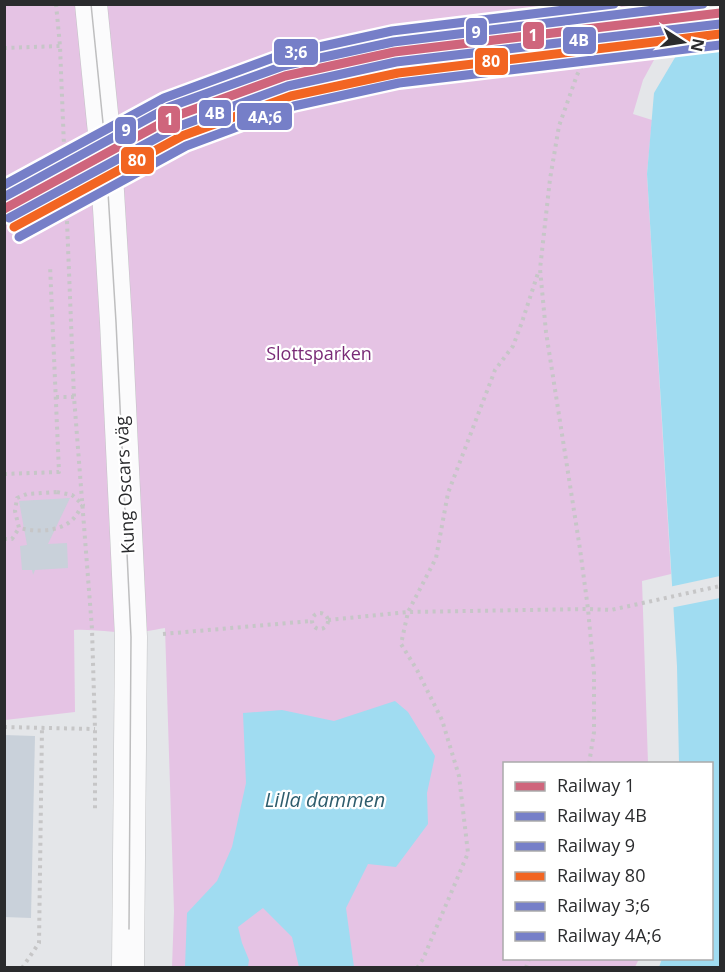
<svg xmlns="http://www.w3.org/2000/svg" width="725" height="972" font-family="'Open Sans',sans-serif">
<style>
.green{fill:#e5c3e4}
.water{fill:#a0dcf1}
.pier{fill:#e4e6e9}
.building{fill:#c9d1da}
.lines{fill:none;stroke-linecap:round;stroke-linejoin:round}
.minor-casing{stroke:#c3c4c6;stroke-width:33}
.path{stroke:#c6c6c7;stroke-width:4;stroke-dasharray:3 4.5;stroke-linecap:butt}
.minor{stroke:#fbfbfc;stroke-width:32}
.tram{stroke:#bebebf;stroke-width:1.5}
.rail-1-casing{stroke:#fff;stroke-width:14}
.rail-2-casing{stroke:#fff;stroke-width:14}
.rail-3-casing{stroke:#fff;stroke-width:14}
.rail-4-casing{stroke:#fff;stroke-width:14}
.rail-5-casing{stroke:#fff;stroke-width:14}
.rail-6-casing{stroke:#fff;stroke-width:14}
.rail-1{stroke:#cf657c;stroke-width:9}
.rail-2{stroke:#767fc8;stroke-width:9}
.rail-3{stroke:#767fc8;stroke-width:9}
.rail-4{stroke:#f26522;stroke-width:9}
.rail-5{stroke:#767fc8;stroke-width:9}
.rail-6{stroke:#767fc8;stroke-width:9}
.labels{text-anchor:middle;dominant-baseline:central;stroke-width:4.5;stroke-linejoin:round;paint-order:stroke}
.park-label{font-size:18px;fill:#792a76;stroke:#fff}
.street-label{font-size:18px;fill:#2a2b2d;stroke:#fff}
.water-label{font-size:20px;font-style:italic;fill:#2e5d6d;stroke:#fff}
.line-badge{stroke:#fff;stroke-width:2}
.badge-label{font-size:16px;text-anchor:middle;font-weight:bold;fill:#fff}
</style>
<rect width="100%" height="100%" fill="#e4e6e9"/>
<path class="green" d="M 5,5 L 692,5 L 672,27 L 643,80 L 633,114 L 652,120 L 647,174 L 671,574 L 642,581 L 648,763 L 504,764 L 504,958 L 639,959 L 635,967 L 172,967 L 174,911 L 165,628 C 152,630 140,633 127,633 C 109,632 92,629 74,630 L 75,712 L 5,720 Z"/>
<g class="water">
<polygon points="720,5 720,967 659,967 662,959 712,958 712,764 679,763 677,666 647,174 654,93 683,44"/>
<polygon points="395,701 408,712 435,756 427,793 428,824 396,867 368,864 346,908 354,967 299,967 292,937 263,908 238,927 242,943 249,960 248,967 185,967 187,913 217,881 232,847 246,783 243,713 282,710 334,721"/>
</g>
<polygon class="pier" points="720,576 720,598 670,608 669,587"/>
<g class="building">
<polygon points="70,498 48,544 67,543 68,568 35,570 33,575 32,570 22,570 20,546 27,545 19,501"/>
<polygon points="4,735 35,736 31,918 4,917"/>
</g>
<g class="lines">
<g class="minor-casing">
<polyline id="minor" points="91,4 105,143 116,322 131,637 128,968"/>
</g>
<g class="path">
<polyline points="56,4 60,46 74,397 92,629 95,729 95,811"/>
<polyline points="4,48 60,46"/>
<polyline points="56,397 74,397"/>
<polyline points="4,474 59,472 50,265"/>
<path d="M 57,492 L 72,495 L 83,505 C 79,510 76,517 71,521 C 58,532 35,532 19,528 L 15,511 L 17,498 L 27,494 Z"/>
<polyline points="4,539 12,539 19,528"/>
<circle cx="320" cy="621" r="8"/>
<polyline points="328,620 408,612 588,609 611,610 720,586"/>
<polyline points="163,634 311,621"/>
<polyline points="4,727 95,729"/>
<polyline points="589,764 594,732 594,673 588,609 580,549 546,332 540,269 550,179 559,126 577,75 604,25 618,4"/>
<polyline points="22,968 39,943 42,727"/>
<polyline points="417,968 423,959 468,853 459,776 442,720 417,670 401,644 408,612 436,558 448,493 495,370 513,346 522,322 538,273"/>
<polyline points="526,968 529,958"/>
</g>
<use href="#minor" class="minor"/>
<polyline class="tram" points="91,4 105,143 116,322 131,637 129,929"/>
<g class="rail-1-casing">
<polyline id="rail-1" points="4,209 173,117 285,76 394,52 720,13"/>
</g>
<g class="rail-2-casing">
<polyline id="rail-2" points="9,218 177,127 288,86 396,62 720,24"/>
</g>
<g class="rail-3-casing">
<polyline id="rail-3" points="4,197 169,107 283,66 393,42 703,4"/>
</g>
<g class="rail-4-casing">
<polyline id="rail-4" points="14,227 182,136 291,96 398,73 720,34"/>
</g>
<g class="rail-5-casing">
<polyline id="rail-5" points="4,185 164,98 278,56 392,31 614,4"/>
</g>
<g class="rail-6-casing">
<polyline id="rail-6" points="19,237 186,146 294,106 399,83 720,45"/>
</g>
<use href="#rail-1" class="rail-1"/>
<use href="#rail-2" class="rail-2"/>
<use href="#rail-3" class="rail-3"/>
<use href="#rail-4" class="rail-4"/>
<use href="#rail-5" class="rail-5"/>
<use href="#rail-6" class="rail-6"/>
</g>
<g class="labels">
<g class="park-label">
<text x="319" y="353">Slottsparken</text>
</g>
<g class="street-label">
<text transform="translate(124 485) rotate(-93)">Kung Oscars väg</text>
</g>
<g class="water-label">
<text x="325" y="799">Lilla dammen</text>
</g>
</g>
<g class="line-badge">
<rect x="465" y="17" width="23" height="29" rx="6" fill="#767fc8"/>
<rect x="522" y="21" width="23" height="29" rx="6" fill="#cf657c"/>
<rect x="562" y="26" width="35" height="29" rx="6" fill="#767fc8"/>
<rect x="273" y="38" width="46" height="28" rx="6" fill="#767fc8"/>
<rect x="474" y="47" width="35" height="29" rx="6" fill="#f26522"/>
<rect x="198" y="99" width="34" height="28" rx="6" fill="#767fc8"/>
<rect x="236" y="102" width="57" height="29" rx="6" fill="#767fc8"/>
<rect x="157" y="105" width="24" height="29" rx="6" fill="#cf657c"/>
<rect x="114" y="116" width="23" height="29" rx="6" fill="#767fc8"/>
<rect x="120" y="146" width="35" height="29" rx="6" fill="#f26522"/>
</g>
<g class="badge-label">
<text x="476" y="38">9</text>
<text x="533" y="41">1</text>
<text x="579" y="46">4B</text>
<text x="296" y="58">3;6</text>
<text x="491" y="67">80</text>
<text x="215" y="119">4B</text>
<text x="265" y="123">4A;6</text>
<text x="169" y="125">1</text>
<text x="126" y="136">9</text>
<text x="137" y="166">80</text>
</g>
<rect width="725" height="972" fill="none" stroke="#2a2b2d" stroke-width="12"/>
<rect x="503" y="762" width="210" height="198" fill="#ffffff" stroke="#aaaaab" stroke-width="1.5"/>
<rect x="515" y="782" width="30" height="9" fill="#cf657c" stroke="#aaaaab" stroke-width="1.5"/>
<text x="557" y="792" font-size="18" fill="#2a2b2d">Railway 1</text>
<rect x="515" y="812" width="30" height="9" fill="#767fc8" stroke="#aaaaab" stroke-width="1.5"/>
<text x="557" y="822" font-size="18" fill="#2a2b2d">Railway 4B</text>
<rect x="515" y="842" width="30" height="9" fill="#767fc8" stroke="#aaaaab" stroke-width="1.5"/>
<text x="557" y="852" font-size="18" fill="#2a2b2d">Railway 9</text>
<rect x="515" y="872" width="30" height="9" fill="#f26522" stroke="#aaaaab" stroke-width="1.5"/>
<text x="557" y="882" font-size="18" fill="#2a2b2d">Railway 80</text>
<rect x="515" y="902" width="30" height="9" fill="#767fc8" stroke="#aaaaab" stroke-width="1.5"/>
<text x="557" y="912" font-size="18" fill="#2a2b2d">Railway 3;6</text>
<rect x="515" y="932" width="30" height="9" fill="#767fc8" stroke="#aaaaab" stroke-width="1.5"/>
<text x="557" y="942" font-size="18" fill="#2a2b2d">Railway 4A;6</text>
<g transform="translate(683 42) rotate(102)" stroke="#ffffff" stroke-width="4.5" paint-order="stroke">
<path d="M0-4.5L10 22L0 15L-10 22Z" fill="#2a2b2d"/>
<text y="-9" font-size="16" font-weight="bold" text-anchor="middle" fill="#2a2b2d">N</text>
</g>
</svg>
